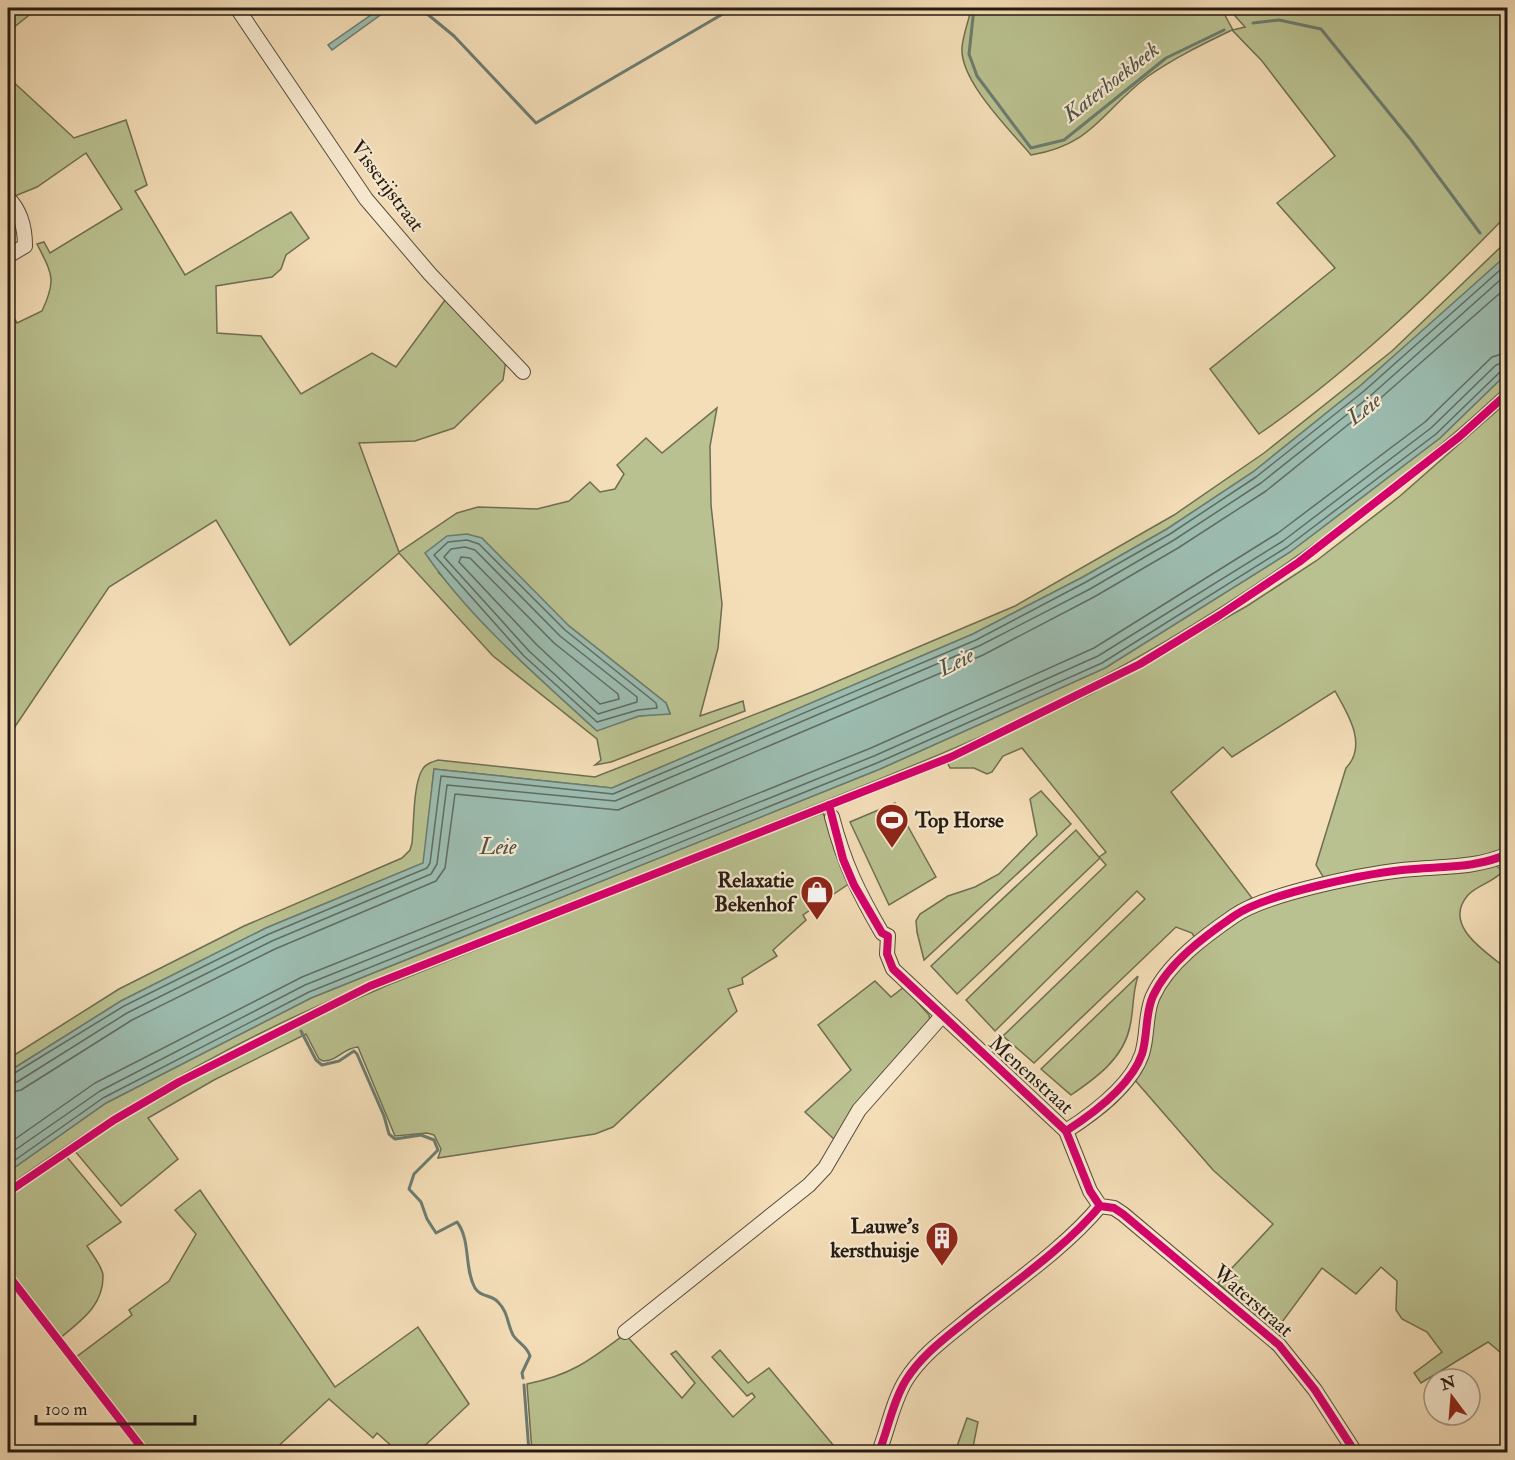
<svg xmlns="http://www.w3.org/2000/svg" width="1515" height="1460" font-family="'IM FELL Double Pica',serif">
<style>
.green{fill:#bac190;stroke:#6f6e51;stroke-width:1.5;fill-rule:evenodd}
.water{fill:#9cbcb0;stroke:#6c7c71;stroke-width:1.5}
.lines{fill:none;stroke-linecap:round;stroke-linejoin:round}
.shore{stroke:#606c61;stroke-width:1.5}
.stream{stroke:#6c7c71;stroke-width:3}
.minor-casing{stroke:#584c3c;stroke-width:16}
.minor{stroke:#f8ead1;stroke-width:14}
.cycleway-casing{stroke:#f8ead1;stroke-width:11}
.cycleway{stroke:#d6006c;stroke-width:8}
.labels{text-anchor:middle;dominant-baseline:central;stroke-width:4.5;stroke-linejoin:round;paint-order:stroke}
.street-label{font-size:21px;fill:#241b12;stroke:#f8ead1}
.poi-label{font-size:21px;font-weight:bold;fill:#241b12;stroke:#f8ead1;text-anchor:end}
.water-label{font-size:22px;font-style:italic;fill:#4e5349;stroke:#f8ead1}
</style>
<rect width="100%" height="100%" fill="#f4deb8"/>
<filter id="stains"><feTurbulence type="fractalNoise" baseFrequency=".00333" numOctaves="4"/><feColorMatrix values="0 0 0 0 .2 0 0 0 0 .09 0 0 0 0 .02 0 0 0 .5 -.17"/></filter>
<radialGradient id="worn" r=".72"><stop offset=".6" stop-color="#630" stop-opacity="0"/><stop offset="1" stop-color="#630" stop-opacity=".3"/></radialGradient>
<g class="green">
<polygon points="8,8 38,8 8,32"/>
<path d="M 971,8 L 1221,8 L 1233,30 L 1245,27 L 1228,8 L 1507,8 L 1507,215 C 1431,293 1349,372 1259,434 L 1210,369 L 1335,268 L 1277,203 L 1335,156 L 1262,61 L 1232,30 C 1203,44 1174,58 1147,77 C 1102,111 1093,145 1031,155 C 1010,130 960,81 962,48 C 963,34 969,21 971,8 Z"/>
<path d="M 8,77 L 74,138 L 126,120 L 147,185 L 135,191 L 185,275 L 291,212 L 309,238 L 286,255 L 281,269 L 272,277 L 216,286 L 217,333 L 261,336 L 301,394 L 372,353 L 396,367 L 448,296 L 506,360 L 503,380 L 454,428 L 415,441 L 359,443 L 399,552 L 457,513 L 478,507 L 537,509 L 569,501 L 590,482 L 600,492 L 615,489 L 624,474 L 617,465 L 646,438 L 662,453 L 717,408 L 710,446 L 711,505 L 722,604 L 718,648 L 700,716 L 743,701 L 745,711 L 611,762 L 595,765 L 601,760 L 597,739 L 493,656 L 399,553 L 290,645 L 216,520 L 109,587 L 8,737 L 8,337 L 11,335 L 8,328 L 8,308 L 17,323 L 42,311 C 57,279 52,274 37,244 L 44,242 L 50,253 L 122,209 L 86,153 L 37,187 L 15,196 L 8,191 ZM 438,572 L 569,626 L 666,703 L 670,713 L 639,716 L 596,730 L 520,660 Z"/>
<path d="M 1507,241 L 1507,255 L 1505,258 L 1360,386 L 1253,472 L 1167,529 L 1083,577 L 973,634 L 612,788 L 434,769 L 424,863 L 266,928 L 121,1001 L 8,1072 L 8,1059 L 119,989 L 244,926 L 402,858 L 410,850 L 412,843 C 414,824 413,786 422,770 C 425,764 432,762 438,760 L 595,777 L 812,692 L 1015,606 L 1174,515 L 1264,453 L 1392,351 Z"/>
<path d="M 1507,373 L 1507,386 C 1373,510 1222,617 1058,700 C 971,744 880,779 790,815 C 689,856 587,896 486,936 C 412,966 337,995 265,1031 C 173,1076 92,1127 8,1186 L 8,1172 L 106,1103 L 311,998 L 880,769 L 1105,668 L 1290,552 L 1440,438 Z"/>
<path d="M 1507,402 L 1507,848 L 1483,859 L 1325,880 L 1316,865 L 1346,768 C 1368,745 1348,714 1335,691 L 1232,757 L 1223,747 L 1171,792 L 1252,898 L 1222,916 L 1195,938 L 1192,933 L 1176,927 L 1034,1063 L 1003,1036 L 1145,899 L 1137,891 L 995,1031 L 966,1000 L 1106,865 L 1100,858 L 957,994 L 931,966 L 1076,830 L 1099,857 L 1106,852 L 1022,748 L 1003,756 L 992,772 L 987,774 L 974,768 L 950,768 L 947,762 L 1091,694 L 1247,606 L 1316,561 L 1400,496 Z"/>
<polygon points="1041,791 1071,824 924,960 917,932 916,921 920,914 948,896 975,887 999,874 1037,835 1030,799"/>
<polygon points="895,803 936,877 889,905 850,822"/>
<path d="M 823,813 L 850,883 L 803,915 L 806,920 L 773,950 L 777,956 L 742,978 L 743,984 L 728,989 L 737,1011 L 613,1127 L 595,1134 L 438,1158 L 441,1149 L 434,1135 L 427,1133 L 395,1136 L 358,1047 C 343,1048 338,1061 323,1061 L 319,1059 L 306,1034 L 214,1080 L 148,1118 L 178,1159 L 121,1206 L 74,1150 L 151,1101 L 294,1026 L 388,985 L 713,854 Z"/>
<path d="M 1494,864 L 1503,871 C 1494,882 1477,885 1468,895 C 1441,926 1488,953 1507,969 L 1502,978 L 1508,982 L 1507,1358 L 1488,1342 L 1421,1383 L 1414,1373 L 1442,1352 L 1427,1332 L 1402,1319 L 1396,1310 L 1397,1281 L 1381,1267 L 1356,1294 L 1322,1268 L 1274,1333 L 1218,1283 L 1273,1224 L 1213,1170 L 1134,1079 C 1143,1048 1147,1006 1168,980 C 1223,909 1306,889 1390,876 C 1424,870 1463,879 1494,864 Z"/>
<path d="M 1138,976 C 1132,994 1134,1009 1130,1026 C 1124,1058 1096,1078 1071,1095 L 1041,1069 Z"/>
<polygon points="875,981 891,997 904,987 929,1015 930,1020 836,1141 805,1112 851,1070 818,1025"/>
<path d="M 66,1156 L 121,1222 L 87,1246 C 92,1254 102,1266 103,1275 C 104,1306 80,1321 59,1339 L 8,1271 L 8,1197 Z"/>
<polygon points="200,1190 335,1387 418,1327 469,1404 418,1452 409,1452 400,1446 396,1450 377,1433 373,1438 329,1399 272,1452 148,1452 123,1424 75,1358 132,1315 129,1310 169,1281 196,1234 175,1210"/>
<path d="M 625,1334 L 682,1398 L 695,1383 L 671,1354 L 676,1351 L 733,1417 L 755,1397 L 752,1393 L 747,1396 L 712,1357 L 720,1350 L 748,1383 L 769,1368 L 839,1452 L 532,1452 L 527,1384 C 571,1375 589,1361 625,1334 Z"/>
<polygon points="967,1418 978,1422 972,1452 955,1452"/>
</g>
<g class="water">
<polygon points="381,8 390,8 332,50 328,45"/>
<polygon points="1507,255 1507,373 1440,438 1290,552 1105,668 880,769 311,998 106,1103 8,1172 8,1072 121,1001 266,928 423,863 434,769 612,788 973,634 1083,577 1167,529 1253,472 1360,386"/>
<path d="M 467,534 L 482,538 L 569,626 L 666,703 L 670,714 L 639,716 L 597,731 C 537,676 471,620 425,553 L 447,536 Z"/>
</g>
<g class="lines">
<g class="shore">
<polygon points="467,540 479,544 565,630 656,703 657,708 638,710 597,722 524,656 434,555 448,542"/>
<polygon points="465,547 475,550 560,636 637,697 637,702 598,714 529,651 444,557 451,549"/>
<polygon points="461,557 470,558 554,643 618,694 619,699 600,704 536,644 459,562"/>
<polyline points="8,1077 124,1006 269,934 427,868 430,863 441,776 613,794 976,640 1086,582 1170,534 1256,477 1364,391 1508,263"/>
<polyline points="8,1084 17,1082 127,1013 272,941 431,874 437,864 447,785 615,801 979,646 1090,589 1174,540 1261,483 1369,397 1508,273"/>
<polyline points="8,1093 21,1090 132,1020 275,949 436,881 445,868 455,794 618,810 983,655 1094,597 1178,548 1266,491 1375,403 1508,286"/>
<polyline points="8,1144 95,1083 302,977 871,748 1094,648 1278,533 1425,422 1492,357 1508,352"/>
<polyline points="8,1155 100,1091 305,985 874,756 1098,656 1283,541 1431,428 1496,365 1508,361"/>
<polyline points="8,1165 103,1098 309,992 877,763 1102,663 1287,547 1436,434 1501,371 1508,369"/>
</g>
<g class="stream">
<polyline points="420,8 454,36 536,123 733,8"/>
<polyline points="974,8 969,54 977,76 1031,148 1064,140 1166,58 1224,30"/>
<polyline points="1253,23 1279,20 1321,29 1411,140 1480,233"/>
<path d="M 301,1031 L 316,1060 L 322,1065 L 339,1061 L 354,1051 L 357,1054 L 384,1116 L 389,1134 L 395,1139 L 421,1135 L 434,1140 L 438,1150 L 414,1174 L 409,1189 L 421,1202 L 427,1219 L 436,1233 L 457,1222 C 471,1240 464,1269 475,1288 C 481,1298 491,1294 498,1302 C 508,1312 507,1323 513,1335 C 518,1343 527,1346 530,1356 L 522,1373 L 523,1378"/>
<polyline points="524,1385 529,1452"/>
</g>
<g class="minor-casing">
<g id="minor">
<polyline points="237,8 366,199 430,274 523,372"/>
<path d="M 8,198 C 21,211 25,228 25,246 L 8,256"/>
<path d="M 832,817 C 844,863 858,892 882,933 L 888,936 L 887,954 L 893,969 L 1066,1131 L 1090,1191 L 1100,1206 L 1114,1208 L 1123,1214 L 1279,1345 L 1315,1390 L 1355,1452"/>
<path d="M 1066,1131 C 1094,1113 1131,1086 1142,1054 C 1148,1035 1145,1013 1153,996 C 1168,963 1205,936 1234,916 C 1267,893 1372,872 1414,869 C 1447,866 1476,868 1508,854"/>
<polyline points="625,1332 809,1185 825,1168 859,1110 941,1017"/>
<path d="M 879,1452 C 888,1429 893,1401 906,1380 C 921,1356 944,1339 965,1322 C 1009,1286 1064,1249 1100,1206"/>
</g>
</g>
<use href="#minor" class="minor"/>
<g class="cycleway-casing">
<g id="cycleway">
<polyline points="829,805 843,859 854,885 882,933 888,936 887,954 893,969 1066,1131 1090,1191 1100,1206 1114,1208 1123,1214 1279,1345 1315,1390 1355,1452"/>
<path d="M 1066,1131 C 1094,1113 1131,1086 1142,1054 C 1148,1035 1145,1013 1153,996 C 1168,963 1205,936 1234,916 C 1267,893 1372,872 1414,869 C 1447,866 1476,868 1508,854"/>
<polyline points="8,1192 114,1120 179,1082 370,986 951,757 1140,664 1220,615 1299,562 1459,437 1508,393"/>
<polyline points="8,1275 145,1452"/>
<path d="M 879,1452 C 888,1429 893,1401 906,1380 C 921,1356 944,1339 965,1322 C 1009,1286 1064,1249 1100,1206"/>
</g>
</g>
<use href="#cycleway" class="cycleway"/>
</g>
<defs>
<g id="stadium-pin" transform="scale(1.725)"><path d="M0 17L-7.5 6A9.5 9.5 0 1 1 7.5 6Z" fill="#8f2418" stroke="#f8ead1"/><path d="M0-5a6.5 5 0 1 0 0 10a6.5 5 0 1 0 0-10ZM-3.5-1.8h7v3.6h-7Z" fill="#fff"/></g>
<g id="shop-pin" transform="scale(1.725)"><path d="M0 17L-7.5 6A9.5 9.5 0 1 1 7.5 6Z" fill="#8f2418" stroke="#f8ead1"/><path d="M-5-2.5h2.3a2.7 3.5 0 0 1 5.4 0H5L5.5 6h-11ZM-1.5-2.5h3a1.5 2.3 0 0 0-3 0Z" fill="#fff"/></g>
<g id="building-pin" transform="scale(1.725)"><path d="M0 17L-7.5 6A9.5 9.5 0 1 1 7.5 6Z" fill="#8f2418" stroke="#f8ead1"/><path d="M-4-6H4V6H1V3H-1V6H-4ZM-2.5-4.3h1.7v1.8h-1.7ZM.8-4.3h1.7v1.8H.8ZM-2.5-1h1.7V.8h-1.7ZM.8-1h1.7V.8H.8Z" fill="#fff"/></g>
</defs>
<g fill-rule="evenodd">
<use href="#stadium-pin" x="892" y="820"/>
<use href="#shop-pin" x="817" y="892"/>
<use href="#building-pin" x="942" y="1238"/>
</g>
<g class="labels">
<g class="street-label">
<text transform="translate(387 186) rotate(53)">Visserijstraat</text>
<text transform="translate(1031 1075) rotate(42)">Menenstraat</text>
<text transform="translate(1253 1301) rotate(41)">Waterstraat</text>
</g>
<g class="poi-label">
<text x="915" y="820" text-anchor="start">Top Horse</text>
<text x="794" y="880">Relaxatie<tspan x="794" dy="24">Bekenhof</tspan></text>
<text x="919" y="1226">Lauwe's<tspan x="919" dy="24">kersthuisje</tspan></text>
</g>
<g class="water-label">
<text transform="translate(1111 82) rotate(-38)">Katerhoekbeek</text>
<text transform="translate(1364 409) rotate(-38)">Leie</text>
<text transform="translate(956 662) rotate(-27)">Leie</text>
<text x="498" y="847">Leie</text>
</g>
</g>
<rect width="1515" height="1460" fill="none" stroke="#f4deb8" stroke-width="30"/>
<rect x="9" y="9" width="1497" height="1442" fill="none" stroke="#241b12" stroke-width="3"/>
<rect x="15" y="15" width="1485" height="1430" fill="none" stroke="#241b12" stroke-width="1.5"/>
<g transform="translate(1452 1397) rotate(344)"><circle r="28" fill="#f8ead1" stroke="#a39785" stroke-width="1.5"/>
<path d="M0-4.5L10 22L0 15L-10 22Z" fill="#8f2418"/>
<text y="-9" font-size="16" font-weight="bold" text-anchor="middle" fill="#241b12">N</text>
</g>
<path d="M36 1415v9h159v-9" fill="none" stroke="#241b12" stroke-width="3"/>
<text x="45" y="1415" font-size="18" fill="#241b12" stroke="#f8ead1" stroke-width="4.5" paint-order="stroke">100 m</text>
<rect width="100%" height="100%" filter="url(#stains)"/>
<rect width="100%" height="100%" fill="url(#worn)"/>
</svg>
